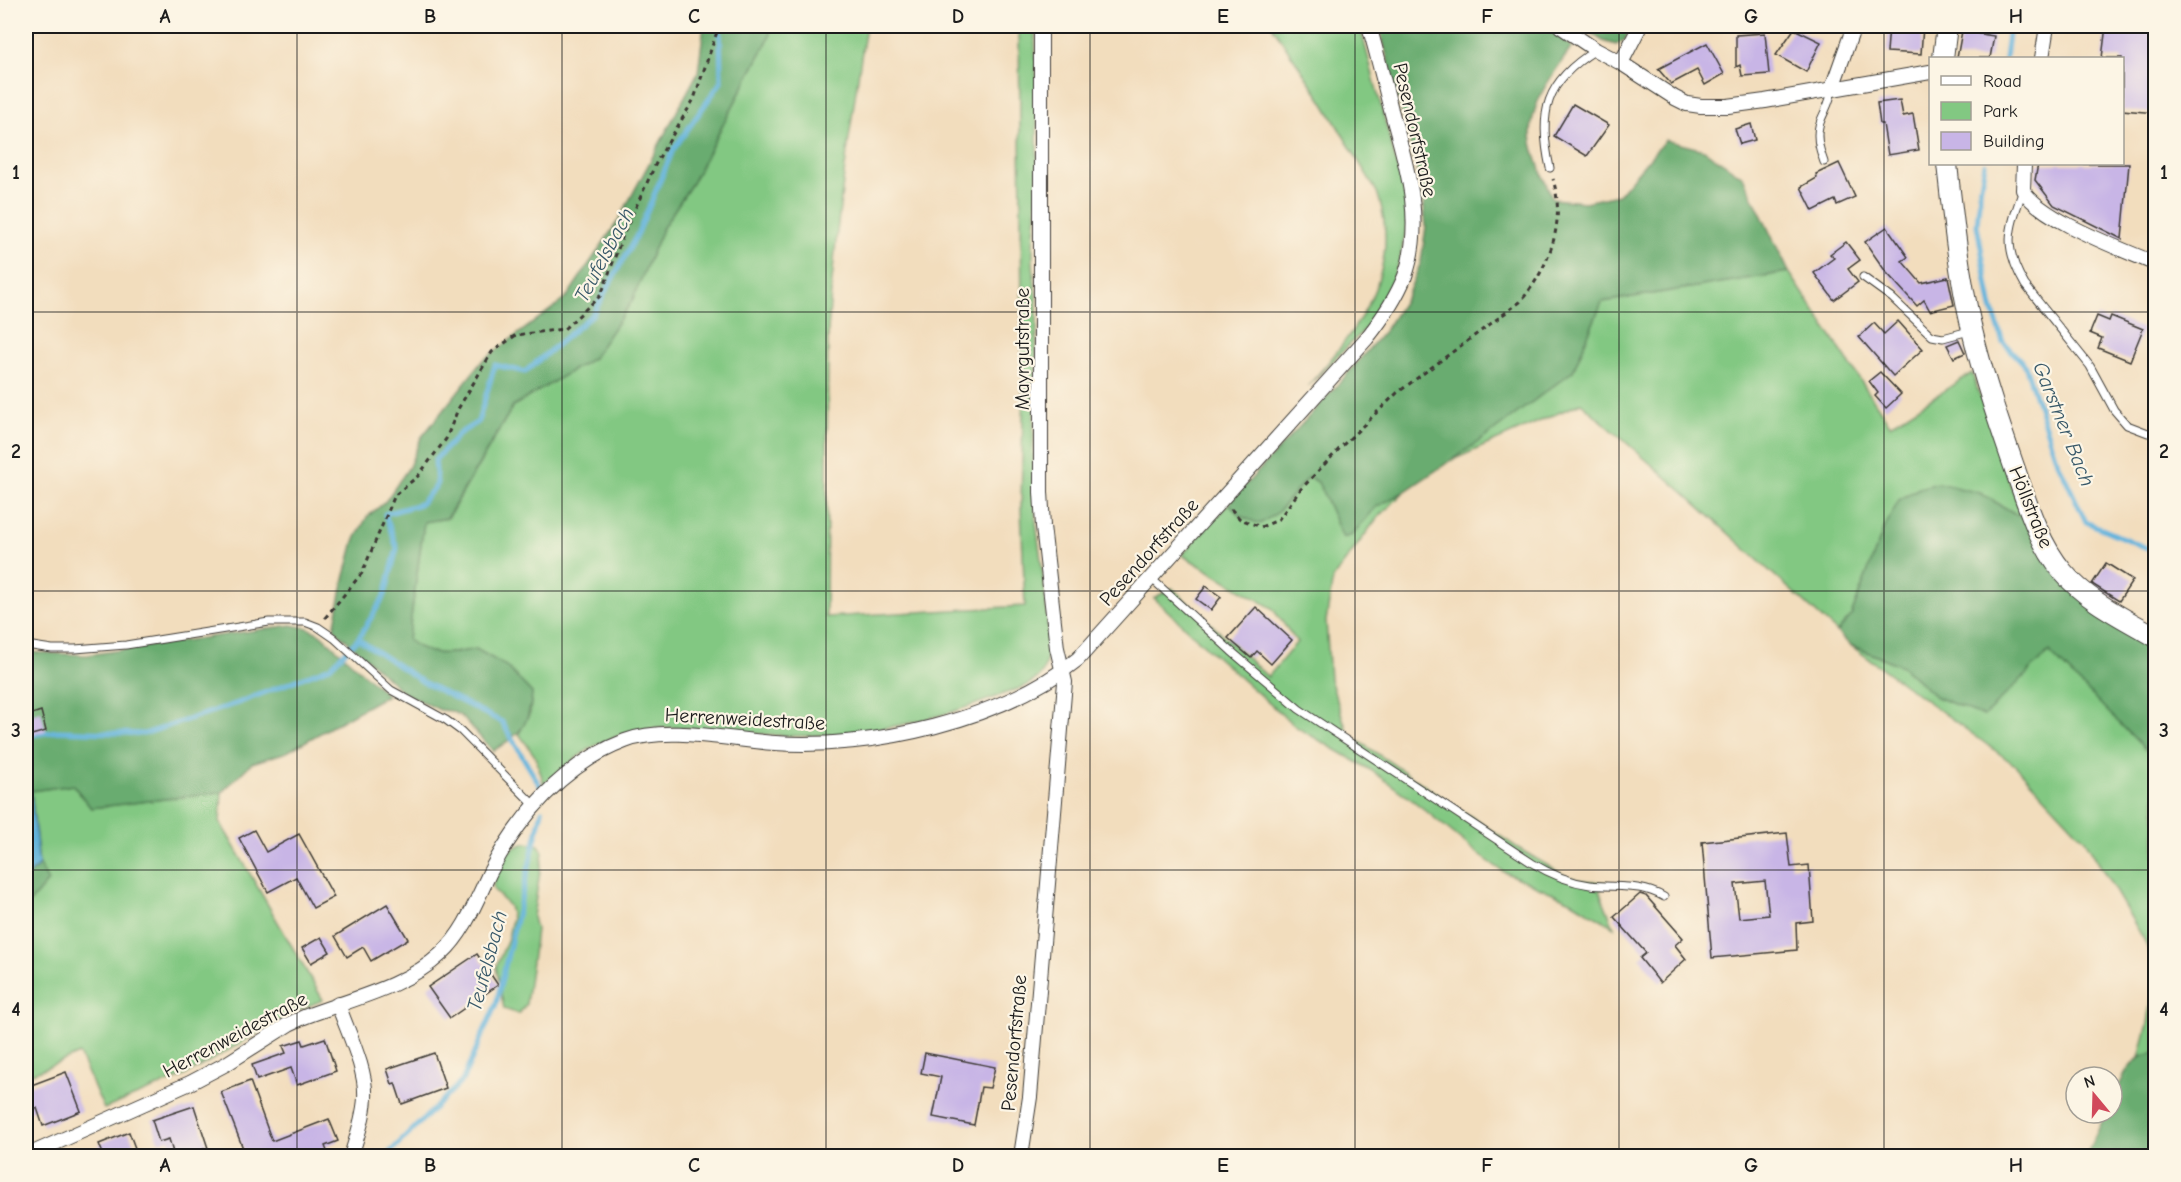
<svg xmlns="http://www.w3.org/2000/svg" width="2181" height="1182" font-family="'Comic Neue',sans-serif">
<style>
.green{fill:#82c882;stroke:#4f724f;stroke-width:1.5}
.forest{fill:#69ac70;stroke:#426446;stroke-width:1.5}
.water{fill:#60b2dc;stroke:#3e677c;stroke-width:1.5}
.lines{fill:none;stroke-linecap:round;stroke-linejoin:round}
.stream{stroke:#60b2dc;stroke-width:5}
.building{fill:#c8b5e6;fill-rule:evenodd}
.lane-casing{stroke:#3c3934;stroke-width:9}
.street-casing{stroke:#3c3934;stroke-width:16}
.secondary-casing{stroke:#3c3934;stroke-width:22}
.path{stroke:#3c3934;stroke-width:3;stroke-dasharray:4.5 4.5;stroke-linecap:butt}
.lane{stroke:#fff;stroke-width:7}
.street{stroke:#fff;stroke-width:14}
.secondary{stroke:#fff;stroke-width:20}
.grid{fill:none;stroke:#1c1c1c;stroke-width:1.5;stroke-opacity:0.55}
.labels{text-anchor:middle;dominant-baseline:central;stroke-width:4.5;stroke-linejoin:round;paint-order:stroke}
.street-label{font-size:20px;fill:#1c1c1c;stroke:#fcf5e5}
.water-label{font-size:21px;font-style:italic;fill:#375869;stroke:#fcf5e5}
.neatline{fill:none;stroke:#1c1c1c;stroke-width:2}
.grid-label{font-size:20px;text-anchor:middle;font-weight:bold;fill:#1c1c1c}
</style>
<rect width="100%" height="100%" fill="#fcf5e5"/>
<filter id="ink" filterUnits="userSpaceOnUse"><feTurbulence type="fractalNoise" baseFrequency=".0167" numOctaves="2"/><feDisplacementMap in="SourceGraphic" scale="12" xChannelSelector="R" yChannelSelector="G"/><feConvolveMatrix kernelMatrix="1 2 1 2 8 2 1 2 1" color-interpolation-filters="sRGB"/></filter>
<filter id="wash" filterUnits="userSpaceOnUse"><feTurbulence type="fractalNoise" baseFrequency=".008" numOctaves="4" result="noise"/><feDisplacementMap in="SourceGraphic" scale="24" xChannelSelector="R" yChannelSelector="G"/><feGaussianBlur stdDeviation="1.35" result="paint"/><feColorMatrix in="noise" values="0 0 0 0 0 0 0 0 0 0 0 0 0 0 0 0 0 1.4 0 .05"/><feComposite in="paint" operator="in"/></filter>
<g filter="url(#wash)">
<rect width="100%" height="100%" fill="#f2ddbd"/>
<g class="green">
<path d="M 769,26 L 866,26 C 850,127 835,228 828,331 L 826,617 L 1025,606 L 1021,507 L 1023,411 L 1019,26 L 1035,26 C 1036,88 1039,152 1036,214 C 1035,226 1033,238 1033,250 C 1032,273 1038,296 1037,320 C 1036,387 1030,454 1036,521 C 1039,553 1057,648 1042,673 C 1034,685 1014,690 1001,695 C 937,720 869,735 800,736 C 738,736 665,715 607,740 C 583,750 564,768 544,784 L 535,756 L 519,734 L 530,713 L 532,693 L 506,666 L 476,649 C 449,654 431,659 408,640 L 424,522 L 448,518 L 513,406 L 593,358 L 632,301 L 662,229 L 692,183 L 770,36 Z"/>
<path d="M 1272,26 L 1360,26 L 1405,197 L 1407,225 L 1400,259 L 1392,280 L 1367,327 L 1308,386 C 1357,330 1405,271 1377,192 L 1323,102 Z"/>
<polygon points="1789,272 1890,425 1972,373 2011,486 2026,520 1980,493 1919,488 1899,500 1883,531 1851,616 1837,632 1684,493 1581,403 1448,462 1487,436 1573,371 1602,302"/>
<polygon points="1308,477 1318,482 1343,538 1352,534 1375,507 1404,492 1375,521 1333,578 1326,621 1330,679 1348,734 1518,848 1565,876 1580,880 1612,883 1599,890 1614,927 1571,901 1504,872 1481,856 1420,806 1374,772 1296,727 1209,650 1154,598 1172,588 1268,677 1297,642 1272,608 1182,555 1229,503 1240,516 1277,513"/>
<polygon points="1850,645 1902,666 1936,697 2049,652 2155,759 2155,965 2143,938 2085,840 2015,765"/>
<polygon points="73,785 91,808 222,792 220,822 323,1000 292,1013 184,1076 104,1109 79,1054 26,1076 26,907 48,881 39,865 31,791"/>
<path d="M 525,843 L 539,845 L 543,852 L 533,917 L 536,929 L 534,947 L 526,1004 L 519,1014 L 504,1009 L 496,967 L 508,938 L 512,918 L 509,906 L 493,889 C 494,866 502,851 525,843 Z"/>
<polygon points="2155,974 2155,1053 2139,1058 2148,1024"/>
</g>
<g class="forest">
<path d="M 704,26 L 769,26 L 770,36 L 692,183 L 662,229 L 632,301 L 593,358 L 513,406 L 447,518 L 424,522 L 408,640 C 431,659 449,654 476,649 L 506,666 L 532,693 C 529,727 521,733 493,751 L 461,716 L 451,711 L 440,710 L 404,693 L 334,629 L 343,583 L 354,541 L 367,517 L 385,502 L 409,467 L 421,438 L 482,361 L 566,298 L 618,221 L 698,72 Z"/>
<path d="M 1379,26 L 1544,26 L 1572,47 C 1554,73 1531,100 1531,134 C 1532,154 1545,181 1553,199 L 1585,202 L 1618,195 L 1665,140 L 1704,150 L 1743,177 L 1789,272 L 1602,302 L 1573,371 L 1487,436 L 1404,492 L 1376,507 L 1352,535 L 1343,538 L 1318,482 L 1308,477 L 1277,513 L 1260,524 L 1240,516 L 1229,503 L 1335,388 L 1386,329 L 1407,296 L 1421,262 L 1426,226 L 1422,190 Z"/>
<polygon points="1580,26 1630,26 1631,27 1625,40 1616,45 1603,41"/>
<polygon points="1938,483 1980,493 2026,520 2046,560 2155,645 2155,759 2049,652 1984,716 1936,697 1902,666 1850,645 1837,632 1851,616 1883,531 1899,500 1919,488"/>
<polygon points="291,625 308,628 320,634 387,695 287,752 252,763 222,792 91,808 73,785 31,791 26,762 26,652 87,655"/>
<polygon points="39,865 48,881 26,907 26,878"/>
<path d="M 2155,1053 L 2155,1156 L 2086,1156 L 2106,1113 L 2112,1113 C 2112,1097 2126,1065 2141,1057 C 2145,1055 2151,1054 2155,1053 Z"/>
</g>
<polygon class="water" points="26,762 31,791 39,865 26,878"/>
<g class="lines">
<g class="stream">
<polyline points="2005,58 2009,26"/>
<polyline points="1985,164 1980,191 1977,225 1991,304 2003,342 2025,365 2055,456 2086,522 2156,552"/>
<polyline points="358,639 423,682 502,722 540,786"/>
<polyline points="26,736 57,731 144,734 238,703 330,667 358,639 385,595 397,548 385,514 420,504 437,485 435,460 460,433 478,422 495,365 525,372 593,314 638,233 673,150 721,82 720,26"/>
<polyline points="386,1156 462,1081 496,1004 542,811"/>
</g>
</g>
<g id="blocks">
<g class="building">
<polygon points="1889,26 1923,26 1921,54 1887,52"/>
<polygon points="2106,26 2156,26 2156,113 2122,110 2122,58 2102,58"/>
<polygon points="1794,29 1821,42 1806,72 1776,55"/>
<polygon points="1962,31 1994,36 1990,58 1957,58"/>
<polygon points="1765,33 1769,74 1742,76 1740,65 1736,67 1736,35"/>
<polygon points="1707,43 1724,74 1705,85 1697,70 1671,84 1658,69"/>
<polygon points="1900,100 1903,116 1913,114 1919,150 1888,155 1883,124 1880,124 1877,103"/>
<polygon points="1573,104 1609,125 1587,156 1554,136"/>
<polygon points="1751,124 1755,140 1740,144 1735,129"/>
<polygon points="1839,163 1855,197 1837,205 1835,200 1813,211 1801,187 1817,178 1816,174"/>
<polygon points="2038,164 2129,164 2122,239 2054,205 2035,180"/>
<polygon points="1887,227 1908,257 1902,261 1921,283 1948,277 1954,305 1930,311 1924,300 1917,306 1886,272 1865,242"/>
<polygon points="1846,242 1860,260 1848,269 1858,282 1834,300 1814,273 1834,258 1830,254"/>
<polygon points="2097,316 2109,321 2111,316 2143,329 2130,361 2098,348 2102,338 2090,333"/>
<polygon points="1898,321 1923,349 1893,376 1859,337 1874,323 1884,334"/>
<polygon points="1959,340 1965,353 1954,358 1947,345"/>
<polygon points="1880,372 1901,394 1886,408 1875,396 1878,393 1869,381"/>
<polygon points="2106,563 2133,580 2119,601 2092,584"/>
<polygon points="1206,586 1221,597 1211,610 1196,599"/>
<polygon points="1256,607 1292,640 1271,664 1257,651 1251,658 1228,638"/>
<polygon points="41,711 46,731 28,736 26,716"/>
<polygon points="254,830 266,852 299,834 334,897 313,908 296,877 268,892 239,838"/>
<path d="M 1787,833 L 1791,867 L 1809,865 L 1813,921 L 1796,923 L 1797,950 L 1712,958 L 1702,842 ZM 1765,881 L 1769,915 L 1739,918 L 1735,884 Z"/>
<polygon points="1640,894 1646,896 1683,938 1675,945 1686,959 1660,983 1640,958 1646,953 1614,917"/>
<polygon points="387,904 408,939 371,961 363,947 347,957 335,936"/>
<polygon points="321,937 330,952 311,963 302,948"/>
<polygon points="477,954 498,985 450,1018 428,987"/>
<polygon points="325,1038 336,1071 297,1085 291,1068 257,1080 252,1065 286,1053 283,1046 302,1040 304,1045"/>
<polygon points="434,1053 446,1088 402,1104 395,1083 392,1084 387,1069"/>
<polygon points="925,1053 995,1067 990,1088 981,1087 974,1125 933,1117 941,1077 921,1073"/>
<polygon points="66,1072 81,1111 43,1126 37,1108 26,1113 26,1087"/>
<polygon points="250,1081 272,1141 329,1119 338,1141 325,1146 329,1156 246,1156 221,1092"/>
<polygon points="194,1106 208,1148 181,1156 174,1156 169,1139 159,1142 152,1120"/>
<polygon points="129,1132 138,1156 104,1156 99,1144"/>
</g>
</g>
</g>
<g filter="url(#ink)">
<use href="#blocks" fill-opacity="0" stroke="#3c3934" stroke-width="1.5"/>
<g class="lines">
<g class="lane-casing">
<g id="lane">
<path d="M 1824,162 C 1819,148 1815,134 1821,120 C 1826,108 1831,101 1832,88"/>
<path d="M 1550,168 C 1538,113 1545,81 1596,50"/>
<path d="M 2023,190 C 2009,230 2002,246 2025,285 L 2090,366 L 2114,410 L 2127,425 L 2148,433"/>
<polyline points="1863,277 1892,298 1932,336 1943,338 1969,331"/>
<path d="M 1152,579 L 1231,651 L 1299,709 L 1532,863 C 1550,874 1568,882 1590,885 C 1615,888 1641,883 1664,897"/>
<polyline points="26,645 52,649 75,649 126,645 269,622 305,622 318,627 334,638 391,690 446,720 461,731 534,805"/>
</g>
</g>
<g class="street-casing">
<g id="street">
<polyline points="1560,26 1596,50 1621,63 1675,98 1687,104 1701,106 1728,106 1765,101 1930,72"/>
<polyline points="2042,58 2047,26"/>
<polyline points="1621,63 1640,26"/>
<polyline points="1832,88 1854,26"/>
<path d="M 2024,164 L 2023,190 C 2041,220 2122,249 2156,264"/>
<path d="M 338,1004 C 347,1031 367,1069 365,1098 C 364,1117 357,1137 351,1156"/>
<path d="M 26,1156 L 190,1083 L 226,1064 L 289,1024 L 304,1017 C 348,1000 406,987 441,954 C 465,932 476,901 490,872 C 519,816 564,764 625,741 C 666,725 730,740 775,743 C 870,750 1003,720 1078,659 L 1367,338 C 1382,319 1396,299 1405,276 C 1425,220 1406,164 1391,110 C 1384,82 1377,53 1369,26"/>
<polyline points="1021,1156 1030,1097 1065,682 1057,648 1043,526 1041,492 1041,26"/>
</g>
</g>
<g class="secondary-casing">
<g id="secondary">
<polyline points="1943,58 1947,26"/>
<path d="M 1947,164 C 1953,219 1959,275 1972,330 C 1984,380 2001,429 2018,478 C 2029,510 2041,546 2063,572 C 2087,601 2124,618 2156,637"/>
</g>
</g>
<g class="path">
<path d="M 1231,509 L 1240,519 L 1261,527 L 1278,520 L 1301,489 L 1344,444 L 1397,393 L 1520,302 C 1549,268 1566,224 1553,179"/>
<polyline points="325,618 362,573 395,495 418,476 446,439 458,409 492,352 516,335 564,329 601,295 623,235 657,161 694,99 719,26"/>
</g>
<use href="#lane" class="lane"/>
<use href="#street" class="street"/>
<use href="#secondary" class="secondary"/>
</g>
</g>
<path class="grid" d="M 297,26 L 297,1156M 562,26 L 562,1156M 826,26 L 826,1156M 1090,26 L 1090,1156M 1355,26 L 1355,1156M 1619,26 L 1619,1156M 1884,26 L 1884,1156M 26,312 L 2156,312M 26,591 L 2156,591M 26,870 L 2156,870"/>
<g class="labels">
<g class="street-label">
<text transform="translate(1415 130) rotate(77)">Pesendorfstraße</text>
<text transform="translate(1022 349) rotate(-90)">Mayrgutstraße</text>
<text transform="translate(2031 507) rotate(68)">Höllstraße</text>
<text transform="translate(1149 552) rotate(-48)">Pesendorfstraße</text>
<text transform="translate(745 719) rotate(3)">Herrenweidestraße</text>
<text transform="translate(235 1035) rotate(-28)">Herrenweidestraße</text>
<text transform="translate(1014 1043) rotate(-85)">Pesendorfstraße</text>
</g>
<g class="water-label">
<text transform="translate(604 255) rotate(-62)">Teufelsbach</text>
<text transform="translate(2064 424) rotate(68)">Garstner Bach</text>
<text transform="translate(487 961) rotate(-75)">Teufelsbach</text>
</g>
</g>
<rect width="2181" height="1182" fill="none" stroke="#fcf5e5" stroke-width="66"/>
<rect x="1929" y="57" width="195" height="108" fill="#fcf5e5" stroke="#a29e95" stroke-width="1.5"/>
<rect x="1941" y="76" width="30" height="9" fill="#ffffff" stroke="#a29e95" stroke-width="1.5"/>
<text x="1983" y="87" font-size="18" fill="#1c1c1c">Road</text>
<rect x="1941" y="102" width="30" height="18" fill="#82c882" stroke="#a29e95" stroke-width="1.5"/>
<text x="1983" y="117" font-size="18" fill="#1c1c1c">Park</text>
<rect x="1941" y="132" width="30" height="18" fill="#c8b5e6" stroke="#a29e95" stroke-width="1.5"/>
<text x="1983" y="147" font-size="18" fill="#1c1c1c">Building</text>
<g transform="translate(2094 1095) rotate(341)"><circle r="28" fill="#fcf5e5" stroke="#a29e95" stroke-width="1.5"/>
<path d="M0-4.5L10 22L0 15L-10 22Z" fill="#d1495b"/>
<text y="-9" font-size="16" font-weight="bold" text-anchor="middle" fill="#1c1c1c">N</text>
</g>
<rect x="33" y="33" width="2115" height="1116" class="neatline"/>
<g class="grid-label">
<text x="165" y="23">A</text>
<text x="430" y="23">B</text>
<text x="694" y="23">C</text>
<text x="958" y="23">D</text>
<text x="1223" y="23">E</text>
<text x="1487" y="23">F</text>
<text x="1751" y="23">G</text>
<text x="2016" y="23">H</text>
<text x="16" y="179">1</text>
<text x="2164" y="179">1</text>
<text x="16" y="458">2</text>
<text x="2164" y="458">2</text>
<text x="16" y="737">3</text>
<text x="2164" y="737">3</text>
<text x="16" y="1016">4</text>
<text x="2164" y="1016">4</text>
<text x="165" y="1172">A</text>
<text x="430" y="1172">B</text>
<text x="694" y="1172">C</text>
<text x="958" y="1172">D</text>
<text x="1223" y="1172">E</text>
<text x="1487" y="1172">F</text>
<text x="1751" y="1172">G</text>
<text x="2016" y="1172">H</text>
</g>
</svg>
